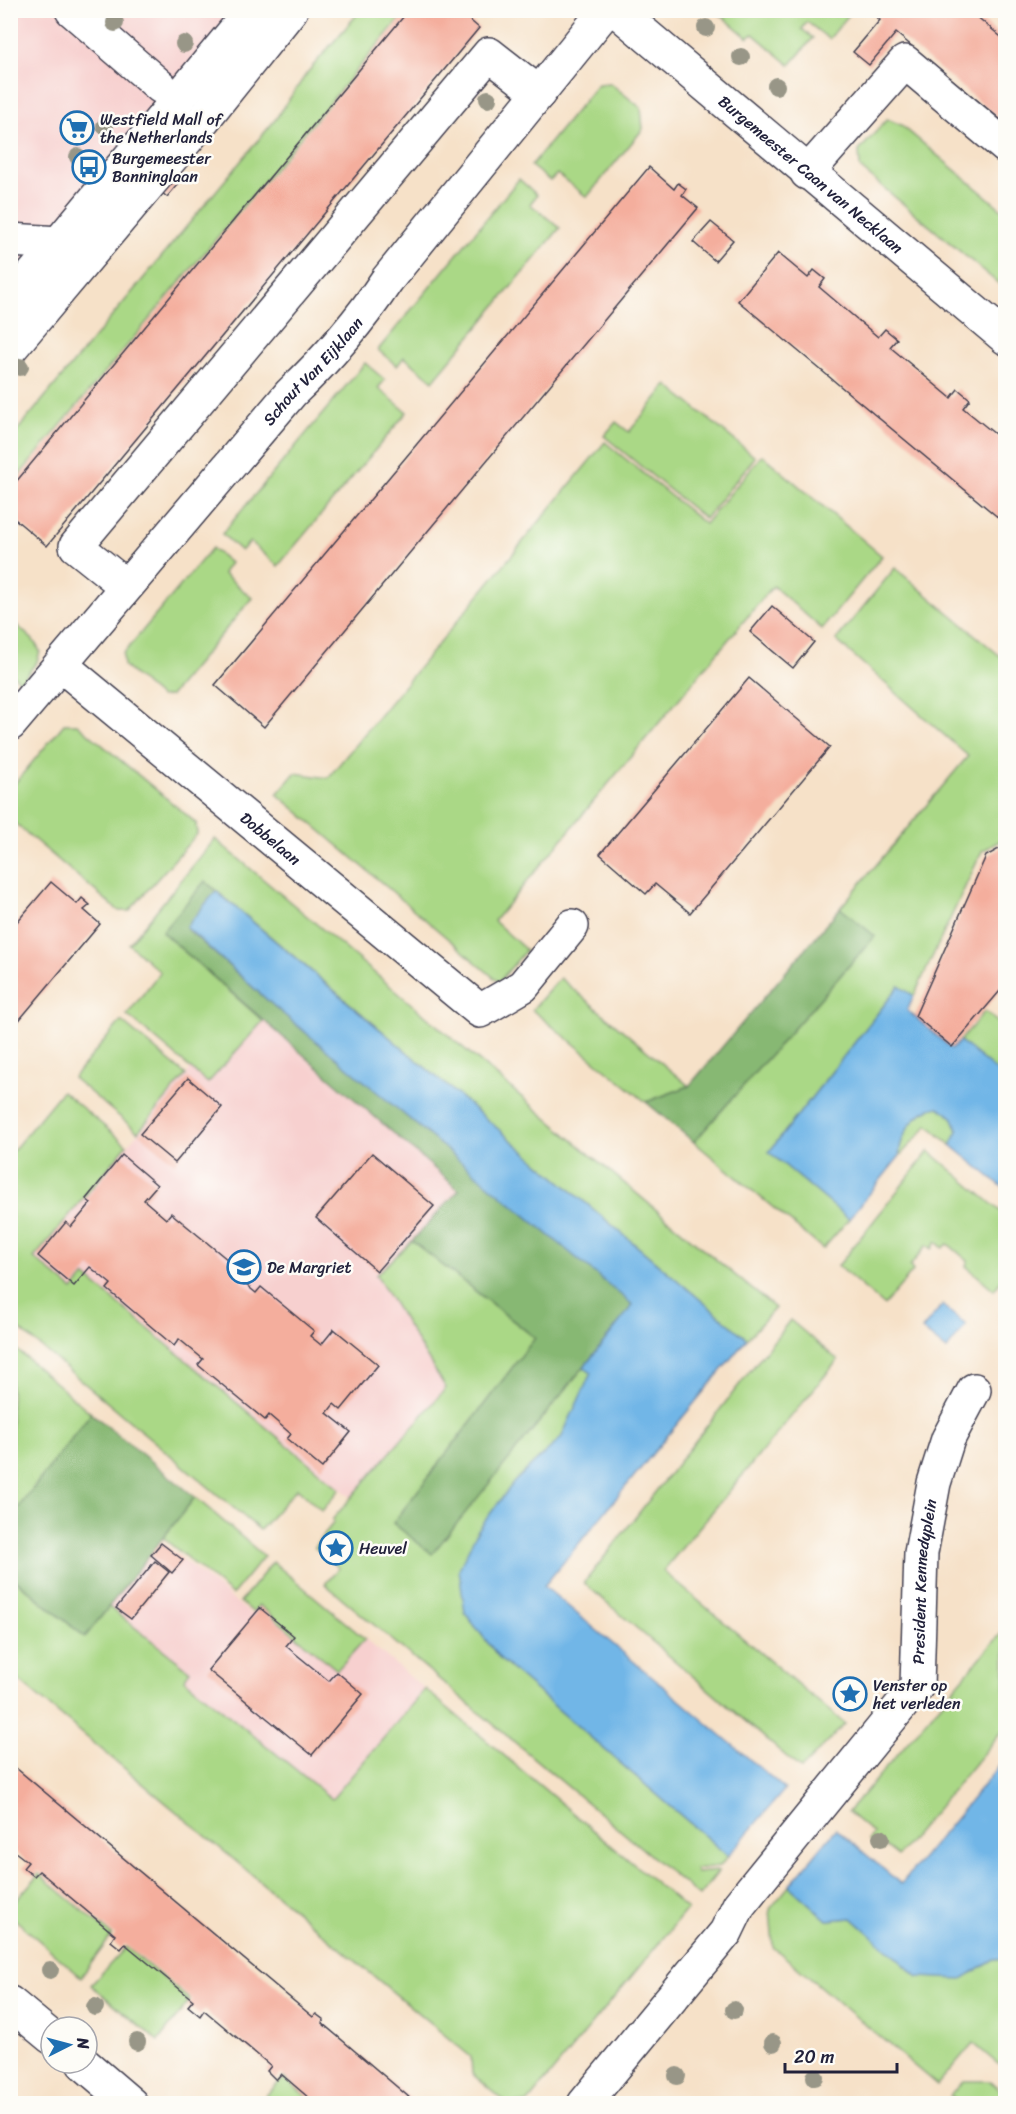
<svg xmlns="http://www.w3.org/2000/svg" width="1016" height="2114" font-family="Sriracha,sans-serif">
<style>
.built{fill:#f7d0cf}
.green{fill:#aad886;stroke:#667d60;stroke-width:1.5}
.forest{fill:#87b873;stroke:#546d57;stroke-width:1.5}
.water{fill:#71b6e7;stroke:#4a6c91;stroke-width:1.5}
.building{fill:#f4ae9d}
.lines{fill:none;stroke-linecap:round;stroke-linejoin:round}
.minor-casing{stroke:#423f50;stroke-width:36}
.minor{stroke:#fff;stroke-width:33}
.tree{fill:#989687}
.labels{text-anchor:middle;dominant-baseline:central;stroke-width:5;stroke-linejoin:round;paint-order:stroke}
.poi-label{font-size:16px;fill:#22223b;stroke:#fdfcf7;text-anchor:start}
.street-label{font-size:16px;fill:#22223b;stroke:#fdfcf7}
</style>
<rect width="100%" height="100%" fill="#fdfcf7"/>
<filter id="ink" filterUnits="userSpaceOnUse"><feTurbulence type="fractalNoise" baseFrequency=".0167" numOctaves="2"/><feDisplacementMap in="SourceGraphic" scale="12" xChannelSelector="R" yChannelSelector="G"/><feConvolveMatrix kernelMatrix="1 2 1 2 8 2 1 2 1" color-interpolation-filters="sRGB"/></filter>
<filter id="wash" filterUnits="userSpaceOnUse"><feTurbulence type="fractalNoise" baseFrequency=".008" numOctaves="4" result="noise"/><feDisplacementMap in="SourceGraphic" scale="24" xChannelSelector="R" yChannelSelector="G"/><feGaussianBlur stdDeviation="1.35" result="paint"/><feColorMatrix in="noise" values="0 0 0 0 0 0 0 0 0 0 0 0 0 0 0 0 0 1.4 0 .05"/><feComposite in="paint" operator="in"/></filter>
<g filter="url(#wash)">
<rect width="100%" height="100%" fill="#f6e1c8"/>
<g class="built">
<polygon points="11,11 242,11 11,287"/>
<polygon points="263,1021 459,1191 412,1242 535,1338 352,1498 86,1276 73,1290 34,1258 191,1069 209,1083"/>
<polygon points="161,1542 251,1614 259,1605 337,1670 365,1639 425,1689 333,1799 184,1678 190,1671 109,1607"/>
</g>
<g class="green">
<polygon points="360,11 406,11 11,485 11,438 275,120 307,73"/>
<polygon points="716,11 852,11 829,39 807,22 802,29 813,38 790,65 753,34 748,38"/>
<polygon points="610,83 641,108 643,129 587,197 557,174 550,181 531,166 598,84"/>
<polygon points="887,119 901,125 1005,212 1005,289 860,168 859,151"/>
<polygon points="519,179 537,195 530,204 560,228 433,381 404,357 397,366 378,350"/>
<polygon points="365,363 385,380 378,388 407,412 278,566 250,542 241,551 222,534"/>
<polygon points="667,385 755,457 705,519 604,436 616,422 629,432"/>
<polygon points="605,442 705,524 762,455 882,556 822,629 773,586 494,921 526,950 499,982 277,794 295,773 328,778"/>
<polygon points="212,548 230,563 223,573 252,598 170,696 160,697 124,666 123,654"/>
<polygon points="895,568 1005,660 1005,838 982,851 914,996 899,986 769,1152 849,1219 823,1249 694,1142 875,936 840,908 968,756 836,640"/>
<polygon points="11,620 33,640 40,651 37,662 21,682 11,673"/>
<polygon points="64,724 77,724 196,823 197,834 129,911 119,911 11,820 11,788"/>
<path d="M 215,839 C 402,995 587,1154 775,1308 L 747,1339 L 206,882 L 162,932 L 263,1021 L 208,1083 L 127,1015 L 160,972 L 129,944 Z"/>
<polygon points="560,978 689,1086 646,1102 532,1010"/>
<polygon points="985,1011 1005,1029 1005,1078 960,1041"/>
<polygon points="121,1021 186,1075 138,1132 73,1078"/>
<polygon points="62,1091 127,1145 34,1258 73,1290 85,1276 340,1489 322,1511 297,1488 260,1530 11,1322 11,1153"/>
<path d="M 939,1107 L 952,1117 L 958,1131 L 951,1145 L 928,1125 L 899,1157 C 900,1134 915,1110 939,1107 Z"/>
<polygon points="929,1151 1005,1215 1005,1276 994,1290 966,1266 968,1261 948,1244 943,1248 936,1242 932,1249 927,1245 910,1266 913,1271 884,1305 838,1266"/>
<polygon points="412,1241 535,1338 393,1523 432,1553 584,1367 591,1373 561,1438 514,1482 465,1613 501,1660 728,1856 720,1866 695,1869 697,1873 719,1871 699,1896 325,1584 339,1568 314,1547 334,1522 332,1520 446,1388 376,1275"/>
<polygon points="790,1320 838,1360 663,1571 845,1724 801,1769 584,1583"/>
<polygon points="11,1345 91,1413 11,1517"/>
<polygon points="195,1497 264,1556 232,1595 163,1538"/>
<polygon points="273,1562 365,1639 337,1670 259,1605 253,1612 240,1602"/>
<polygon points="10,1576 85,1637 109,1607 190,1671 184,1679 332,1799 425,1689 687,1909 527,2103 507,2103 472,2074 471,2057 11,1674"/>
<polygon points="1005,1629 1005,1727 898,1856 885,1846 881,1850 869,1840 873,1833 848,1812"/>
<polygon points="39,1874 112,1935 81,1977 11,1916 11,1906"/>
<polygon points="789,1886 827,1920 852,1918 918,1977 962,1978 994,1959 1005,1958 1005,2063 998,2064 973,2043 937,2085 773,1947 770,1909"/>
<polygon points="126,1947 190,2000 158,2041 91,1985"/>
<polygon points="284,2078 314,2103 258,2103"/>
<polygon points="963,2081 990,2081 1005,2094 1005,2103 960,2103 950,2096"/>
</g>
<g class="forest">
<polygon points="205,881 216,891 186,928 275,1007 634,1305 432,1554 393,1523 535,1338 412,1241 459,1190 162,932"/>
<polygon points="840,908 875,936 694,1142 646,1102 689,1086"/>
<polygon points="91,1413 195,1497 85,1637 11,1576 11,1517"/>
</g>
<g class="water">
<polygon points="216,891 747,1339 544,1586 785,1789 728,1856 501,1660 465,1613 459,1569 478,1530 514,1482 561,1438 591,1373 584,1367 633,1305 275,1007 186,927"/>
<path d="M 899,986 L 914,996 L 907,1010 L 952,1049 L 960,1041 L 1005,1078 L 1005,1189 L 951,1145 L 958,1131 L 952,1117 L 939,1107 C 915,1110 900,1134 899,1157 L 849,1219 L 769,1152 Z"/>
<polygon points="942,1305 966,1325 947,1350 922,1330"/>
<polygon points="1005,1759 1005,1958 994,1959 962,1979 918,1977 852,1918 827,1920 789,1886 836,1829 901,1884"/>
</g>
<g id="blocks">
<g class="building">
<polygon points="409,10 458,10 479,28 47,546 10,515 10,489"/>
<polygon points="869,10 969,10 1006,41 1006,124 896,33 869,65 853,52 880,20"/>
<polygon points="649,167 674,189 678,183 686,189 682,195 698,208 264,727 215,685"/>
<polygon points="177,172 183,178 167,197 161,192"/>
<polygon points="711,222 733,240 715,261 693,242"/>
<polygon points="778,253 808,278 814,270 825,279 819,287 878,337 885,329 897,339 890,347 951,398 958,389 970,399 963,408 1006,443 1006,524 738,301"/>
<polygon points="772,606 814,642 793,668 750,632"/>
<polygon points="749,678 830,747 690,913 655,884 646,894 600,854"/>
<polygon points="1006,845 1006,984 952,1047 915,1016 986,856"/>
<polygon points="51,882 77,904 82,898 90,905 84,910 100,924 10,1031 10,930"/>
<polygon points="188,1078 222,1107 175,1163 140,1134"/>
<polygon points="372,1153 434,1206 377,1271 316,1218"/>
<polygon points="122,1155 157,1185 144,1200 166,1219 171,1213 239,1269 234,1275 256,1293 261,1287 314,1331 310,1336 321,1345 334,1329 378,1365 341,1410 334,1404 327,1413 351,1432 322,1468 287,1439 291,1434 269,1415 265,1420 198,1365 203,1359 179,1339 174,1346 107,1289 111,1284 90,1267 74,1286 38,1256 66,1222 71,1227 91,1203 86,1199"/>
<polygon points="161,1543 183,1560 172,1573 151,1555"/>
<polygon points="155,1561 169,1572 131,1619 116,1608"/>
<polygon points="260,1608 294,1636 286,1646 329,1681 337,1672 363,1694 312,1755 208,1670"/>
<polygon points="10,1763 313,2017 316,2014 324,2020 322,2023 417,2104 316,2104 281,2074 276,2080 267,2071 271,2066 204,2010 200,2016 188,2006 193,2000 125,1944 121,1949 111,1941 115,1935 39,1871 34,1876 23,1868 28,1862 10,1848"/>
</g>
</g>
</g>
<g filter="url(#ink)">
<use href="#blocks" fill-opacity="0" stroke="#423f50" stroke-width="1.5"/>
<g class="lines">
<g class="minor-casing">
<g id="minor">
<polyline points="72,10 161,87"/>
<path id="s1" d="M 616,10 L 1006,338"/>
<polyline points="807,173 905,62 1006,147"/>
<polyline points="10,240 60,243"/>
<polyline points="10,302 252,10"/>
<polyline points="10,349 203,120 291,10"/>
<polyline points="126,586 76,546 489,54 539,93"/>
<path id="s2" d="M 61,665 L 480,1011 L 523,986 L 572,926"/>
<path id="s3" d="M 10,724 L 291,393 C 327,359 360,321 387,280 L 606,10"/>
<polyline points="10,2003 51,2037"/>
<polyline points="83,2063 131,2104"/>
<path id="s4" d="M 584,2104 L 726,1932 L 739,1905 L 917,1686 L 921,1553 L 934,1483 L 948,1439 L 974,1390"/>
</g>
</g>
<use href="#minor" class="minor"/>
</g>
<g class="tree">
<circle cx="115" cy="23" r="9"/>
<circle cx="706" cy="28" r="9"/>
<circle cx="184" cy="44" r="9"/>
<circle cx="741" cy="57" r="9"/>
<circle cx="776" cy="86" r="9"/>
<circle cx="488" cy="99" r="9"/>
<circle cx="105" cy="126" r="9"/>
<circle cx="78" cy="157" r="9"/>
<circle cx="20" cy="367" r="9"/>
<circle cx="881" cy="1838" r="9"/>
<circle cx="50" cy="1970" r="9"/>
<circle cx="95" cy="2007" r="9"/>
<circle cx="734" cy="2010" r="9"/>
<circle cx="137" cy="2042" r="9"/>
<circle cx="773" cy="2043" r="9"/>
<circle cx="677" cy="2076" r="9"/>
<circle cx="815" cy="2077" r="9"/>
</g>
</g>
<defs>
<g id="supermarket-ring" transform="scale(1.725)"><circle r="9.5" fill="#fdfcf7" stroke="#1f6fb2" stroke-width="1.5"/><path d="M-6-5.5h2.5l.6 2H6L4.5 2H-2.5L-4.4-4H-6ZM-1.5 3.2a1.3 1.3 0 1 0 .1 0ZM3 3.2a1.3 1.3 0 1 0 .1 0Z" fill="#1f6fb2"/></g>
<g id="bus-ring" transform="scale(1.725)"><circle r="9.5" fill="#fdfcf7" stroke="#1f6fb2" stroke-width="1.5"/><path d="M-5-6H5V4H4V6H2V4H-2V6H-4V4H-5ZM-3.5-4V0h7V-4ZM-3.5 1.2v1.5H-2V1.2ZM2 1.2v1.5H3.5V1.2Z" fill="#1f6fb2"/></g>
<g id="school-ring" transform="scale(1.725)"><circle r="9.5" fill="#fdfcf7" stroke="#1f6fb2" stroke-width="1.5"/><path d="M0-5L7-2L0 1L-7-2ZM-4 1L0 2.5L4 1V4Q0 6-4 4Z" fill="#1f6fb2"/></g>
<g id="sight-ring" transform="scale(1.725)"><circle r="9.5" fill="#fdfcf7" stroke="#1f6fb2" stroke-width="1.5"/><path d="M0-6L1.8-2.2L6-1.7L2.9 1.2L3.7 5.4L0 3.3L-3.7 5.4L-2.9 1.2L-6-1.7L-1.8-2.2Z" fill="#1f6fb2"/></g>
</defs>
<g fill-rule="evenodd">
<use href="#supermarket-ring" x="77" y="128"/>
<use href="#bus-ring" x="89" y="167"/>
<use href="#school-ring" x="244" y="1267"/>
<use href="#sight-ring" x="336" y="1548"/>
<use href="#sight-ring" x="850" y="1694"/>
</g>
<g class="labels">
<g class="poi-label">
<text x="100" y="119">Westfield Mall of<tspan x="100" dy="18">the Netherlands</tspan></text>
<text x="112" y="158">Burgemeester<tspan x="112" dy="18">Banninglaan</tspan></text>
<text x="267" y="1267">De Margriet</text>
<text x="359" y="1548">Heuvel</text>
<text x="873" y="1685">Venster op<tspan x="873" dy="18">het verleden</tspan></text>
</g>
<g class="street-label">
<text stroke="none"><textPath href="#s1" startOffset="255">Burgemeester Caan van Necklaan</textPath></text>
<text stroke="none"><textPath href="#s3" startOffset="465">Schout Van Eijklaan</textPath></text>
<text stroke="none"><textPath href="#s2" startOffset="272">Dobbelaan</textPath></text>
<text stroke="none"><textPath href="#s4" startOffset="640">President Kennedyplein</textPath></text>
</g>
</g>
<rect width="1016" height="2114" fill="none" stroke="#fdfcf7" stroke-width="36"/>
<g transform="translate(69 2045) rotate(84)"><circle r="28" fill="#fdfcf7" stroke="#a5a5ac" stroke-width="1.5"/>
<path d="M0-4.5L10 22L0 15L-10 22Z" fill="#1f6fb2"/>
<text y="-9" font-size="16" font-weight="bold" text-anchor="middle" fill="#22223b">N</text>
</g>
<path d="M785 2063v9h112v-9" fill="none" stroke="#22223b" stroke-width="3"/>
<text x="794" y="2063" font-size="18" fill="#22223b" stroke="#fdfcf7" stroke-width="4.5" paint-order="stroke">20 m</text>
</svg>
